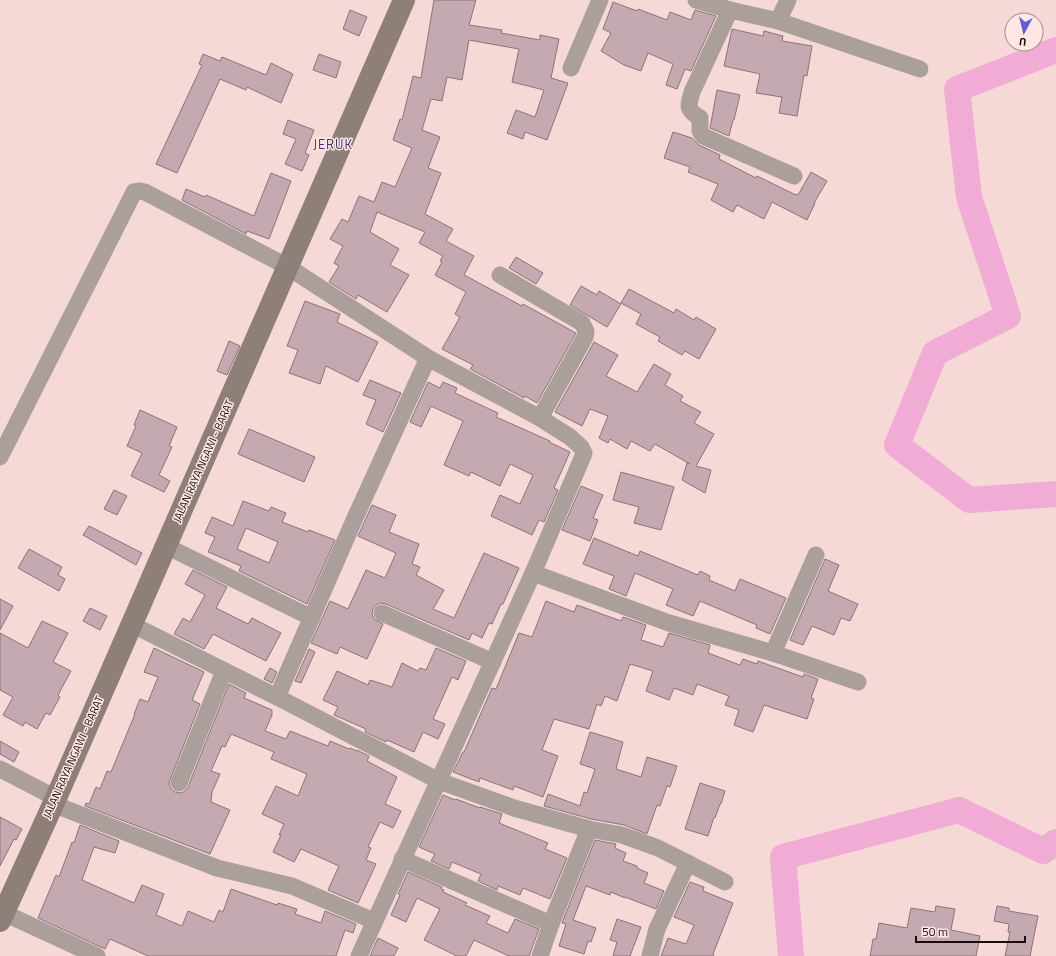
<svg xmlns="http://www.w3.org/2000/svg" width="1056" height="956" font-family="'Titillium Web',sans-serif">
<style>
.lines{fill:none;stroke-linecap:round;stroke-linejoin:round}
.river{stroke:#f0acd5;stroke-width:26}
.building{fill:#c5a9b0;stroke:#8c7379;fill-rule:evenodd}
.street{stroke:#aa9f9a;stroke-width:17}
.secondary{stroke:#8f7f79;stroke-width:22}
.labels{text-anchor:middle;dominant-baseline:central;stroke-width:3;stroke-linejoin:round;paint-order:stroke}
.street-label{font-size:11px;fill:#170d0d;stroke:#ffe7e6}
.quarter-label{font-size:13px;letter-spacing:1px;fill:#373470;stroke:#ffe7e6}
</style>
<rect width="100%" height="100%" fill="#f6d8d7"/>
<g class="lines">
<g class="river">
<polyline points="1056,50 957,89 969,197 1008,316 935,353 897,445 969,500 1056,494"/>
<polyline points="791,956 783,857 959,810 1043,851 1056,842"/>
</g>
</g>
<g class="building">
<polygon points="434,0 476,0 469,25 502,30 501,33 540,40 540,35 559,39 551,78 568,83 547,140 525,132 523,139 507,133 516,110 535,117 544,90 512,82 519,49 469,40 462,80 447,77 442,101 431,99 422,130 440,137 428,168 441,173 425,214 453,229 446,241 474,256 464,275 522,306 523,304 576,333 537,403 525,396 524,398 470,369 473,365 442,349 460,317 455,314 466,292 435,275 442,262 440,261 443,256 419,243 425,232 377,212 370,232 399,249 390,265 409,275 387,312 358,295 356,299 329,282 339,266 334,263 343,246 330,239 342,219 348,222 359,196 374,202 382,182 395,187 412,148 393,140 400,119 402,120 413,76 421,78"/>
<polygon points="613,2 637,11 638,9 667,20 670,12 691,20 695,10 716,16 691,71 685,69 677,89 666,85 673,64 648,53 641,71 624,65 601,51 611,33 603,29"/>
<polygon points="350,10 367,17 359,36 343,29"/>
<polygon points="732,29 763,36 764,31 783,36 782,41 812,46 807,76 804,75 797,116 779,113 782,97 756,93 760,74 724,66"/>
<polygon points="203,54 220,61 222,57 266,75 271,63 293,74 281,103 247,87 246,90 220,79 177,173 156,164 202,65 199,64"/>
<polygon points="319,54 341,62 336,78 313,70"/>
<polygon points="717,90 740,95 734,120 733,120 729,136 710,128"/>
<polygon points="288,120 314,130 305,153 309,155 302,171 285,164 296,139 283,134"/>
<polygon points="673,132 692,138 699,145 720,155 719,159 756,178 757,176 796,195 796,194 798,195 811,172 827,181 814,203 815,203 807,220 772,202 764,219 737,205 733,212 711,200 718,184 688,172 690,167 664,158"/>
<polygon points="271,173 291,181 269,239 247,231 246,234 182,200 186,189 205,197 206,195 254,216"/>
<polygon points="516,257 543,273 536,284 509,268"/>
<polygon points="581,286 597,295 599,291 621,304 607,327 570,305"/>
<polygon points="629,289 674,313 676,309 694,320 696,317 716,329 699,359 685,351 682,355 658,341 660,337 636,324 641,314 621,303"/>
<polygon points="305,301 340,314 337,322 378,342 358,382 326,366 320,384 289,373 298,350 287,346"/>
<polygon points="229,341 240,346 227,375 217,371"/>
<polygon points="594,342 618,355 606,376 637,392 654,364 671,374 665,385 683,396 680,401 701,412 694,423 714,434 696,466 711,470 705,493 682,480 687,463 690,464 655,444 650,451 631,441 627,449 610,439 608,443 599,438 608,416 590,409 582,426 555,412"/>
<polygon points="370,380 401,393 383,432 366,424 376,400 363,395"/>
<polygon points="428,382 440,388 443,382 457,388 455,393 498,413 496,417 550,441 549,442 570,452 554,488 558,490 544,522 539,520 532,535 491,516 500,495 520,504 533,475 510,464 500,486 471,472 469,476 444,465 463,421 431,406 421,427 410,422"/>
<polygon points="140,410 177,427 169,446 172,447 159,475 170,481 164,492 131,476 142,453 127,446 136,426 134,425"/>
<polygon points="249,429 315,457 304,482 238,454"/>
<polygon points="621,472 674,487 661,530 634,523 639,507 613,500"/>
<polygon points="581,486 603,495 593,518 598,520 590,541 562,530"/>
<polygon points="114,490 127,496 117,515 104,509"/>
<path d="M 243,501 L 269,511 L 271,507 L 286,513 L 282,522 L 308,532 L 309,530 L 335,540 L 307,604 L 239,571 L 241,566 L 208,552 L 215,537 L 205,533 L 212,517 L 233,526 ZM 246,528 L 278,542 L 269,563 L 237,549 Z"/>
<polygon points="372,505 396,515 389,532 419,544 412,564 420,567 416,575 444,590 433,609 454,618 484,553 519,568 503,604 501,604 492,624 489,623 482,638 472,633 469,640 386,604 381,603 376,605 373,609 372,614 374,619 383,624 367,659 340,647 337,654 311,643 330,601 348,609 366,570 385,578 396,553 358,536"/>
<polygon points="89,526 142,553 136,565 83,535"/>
<polygon points="594,538 638,556 640,551 698,575 700,571 710,576 709,580 735,591 740,579 786,598 770,634 756,628 757,625 700,601 693,616 666,605 673,589 635,573 626,596 609,589 614,576 583,564"/>
<polygon points="29,549 62,567 58,575 65,579 59,591 18,568"/>
<polygon points="825,559 839,565 828,591 858,604 850,621 841,618 834,635 812,626 803,645 790,640"/>
<polygon points="193,570 227,587 216,608 248,624 252,618 281,633 266,661 213,634 204,649 174,634 183,618 190,622 205,595 185,584"/>
<polygon points="0,599 13,606 0,630"/>
<polygon points="546,601 574,612 577,605 621,621 623,617 646,625 641,640 663,647 669,633 710,645 708,653 740,665 743,659 757,664 758,661 803,677 804,674 818,679 811,698 814,699 807,719 764,705 753,732 734,725 739,710 725,705 729,696 697,684 693,695 674,688 669,700 646,691 653,671 630,664 617,701 605,696 601,706 597,704 589,729 554,719 542,750 558,756 543,797 514,786 513,790 480,778 479,782 453,772 463,752 464,752 492,688 496,689 519,633 532,637"/>
<polygon points="90,608 107,616 100,630 83,621"/>
<polygon points="42,621 68,633 53,662 71,671 58,695 60,697 50,715 46,713 37,729 25,722 23,726 3,715 13,697 0,690 0,633 28,648"/>
<polygon points="154,648 204,672 192,700 200,704 170,780 169,784 171,789 175,792 181,793 185,791 188,787 229,684 246,693 244,698 272,710 272,715 265,731 286,739 290,731 328,746 330,741 349,749 350,748 357,751 357,750 369,756 367,761 397,777 385,804 401,811 393,828 380,822 368,847 371,848 366,860 376,864 358,903 328,890 339,866 301,849 294,862 273,852 281,835 279,835 284,824 262,814 276,786 298,796 307,774 271,759 274,752 231,734 225,747 222,746 211,771 220,774 212,792 211,802 230,810 210,854 85,806 86,803 89,804 96,787 100,789 107,771 111,772 135,714 134,714 140,699 148,702 158,677 144,672"/>
<polygon points="436,648 466,661 458,680 452,677 433,719 445,724 438,739 423,732 414,752 387,740 386,742 365,732 366,729 334,715 338,707 323,700 337,671 368,685 370,680 392,687 402,663 418,671 420,668 426,670"/>
<polygon points="309,649 315,652 301,683 295,681"/>
<polygon points="270,668 277,672 272,683 264,679"/>
<polygon points="590,732 623,742 616,769 641,777 647,757 677,766 670,787 667,786 660,806 657,805 647,834 624,825 591,819 544,806 548,794 580,806 584,792 587,793 595,769 580,764"/>
<polygon points="0,741 19,752 14,762 0,754"/>
<polygon points="700,783 725,791 721,804 720,804 715,818 714,817 708,836 685,829"/>
<polygon points="443,795 455,800 456,799 480,808 480,807 502,814 499,823 548,843 545,849 567,858 550,899 523,888 520,895 498,886 497,890 478,881 481,874 452,862 449,869 431,861 435,854 419,847"/>
<polygon points="0,817 22,829 16,840 14,839 0,866"/>
<polygon points="80,825 119,841 115,853 94,847 82,880 134,903 142,885 164,894 156,915 182,926 188,911 214,922 219,910 223,912 231,889 277,905 278,903 297,909 295,914 321,923 325,911 356,924 353,933 345,930 336,956 148,956 110,939 105,949 38,918 56,875 59,877 72,842 74,843"/>
<polygon points="595,840 616,844 615,848 626,853 623,861 637,866 637,868 648,873 644,883 664,891 656,909 625,897 625,898 611,892 610,895 586,886 573,920 596,928 591,942 588,941 584,954 559,946 566,924 562,923"/>
<polygon points="408,872 442,887 441,889 444,890 443,892 467,903 465,905 490,916 486,923 508,933 515,919 539,929 529,956 509,956 474,940 466,956 457,956 424,940 440,909 417,898 406,922 391,915 400,895 398,894"/>
<polygon points="690,882 704,887 703,891 733,903 713,954 714,956 661,956 668,938 686,944 694,925 674,917"/>
<polygon points="936,906 955,909 951,930 980,936 976,956 870,956 873,939 876,939 879,923 907,928 911,908 935,912"/>
<polygon points="997,906 1009,908 1009,911 1038,916 1030,956 1005,956 1010,932 1008,932 1009,924 994,921"/>
<polygon points="617,919 641,927 630,956 613,956 617,942 610,940"/>
<polygon points="378,938 398,948 394,956 370,956"/>
</g>
<g class="lines">
<g class="street">
<polyline points="696,0 730,10 778,21 788,0"/>
<path d="M 730,10 L 692,92 C 688,107 686,109 700,118 L 700,131 L 703,136 L 794,176"/>
<polyline points="778,21 920,69"/>
<polyline points="571,68 600,0"/>
<polyline points="500,275 582,323 586,331 585,337 540,418"/>
<polyline points="0,457 128,204 134,192 140,191 145,192 288,267 428,358 540,418 570,437 581,447 584,453 583,456 533,573 359,956"/>
<polyline points="166,546 312,618"/>
<polyline points="533,573 669,623 773,653 858,682"/>
<polyline points="382,613 493,662"/>
<polyline points="131,624 277,697 439,781 514,808 589,829 622,835 658,848 725,882"/>
<polyline points="773,653 816,555"/>
<polyline points="277,697 355,518 428,358"/>
<polyline points="0,769 56,798"/>
<polyline points="179,783 224,671"/>
<polyline points="53,804 217,868 292,886 374,921"/>
<polyline points="402,859 551,924"/>
<polyline points="4,913 97,956"/>
<polyline points="540,956 551,924 589,829"/>
<polyline points="650,956 657,929 688,863"/>
</g>
<polyline class="secondary" points="0,921 56,798 404,0"/>
</g>
<g class="labels">
<g class="street-label">
<text transform="translate(203 461) rotate(-66)">JALAN RAYA NGAWI - BARAT</text>
<text transform="translate(73 757) rotate(-66)">JALAN RAYA NGAWI - BARAT</text>
</g>
<g class="quarter-label">
<text x="333" y="144">JERUK</text>
</g>
</g>
<g transform="translate(1024 32) rotate(187)"><circle r="19" fill="#ffe7e6" stroke="#a2908f"/>
<path d="M0-3L7 15L0 10L-7 15Z" fill="#665bd4"/>
<text y="-6" font-size="11" font-weight="bold" text-anchor="middle" fill="#170d0d">U</text>
</g>
<path d="M916 936v6h109v-6" fill="none" stroke="#170d0d" stroke-width="2"/>
<text x="922" y="936" font-size="12" fill="#170d0d" stroke="#ffe7e6" stroke-width="3" paint-order="stroke">50 m</text>
</svg>
